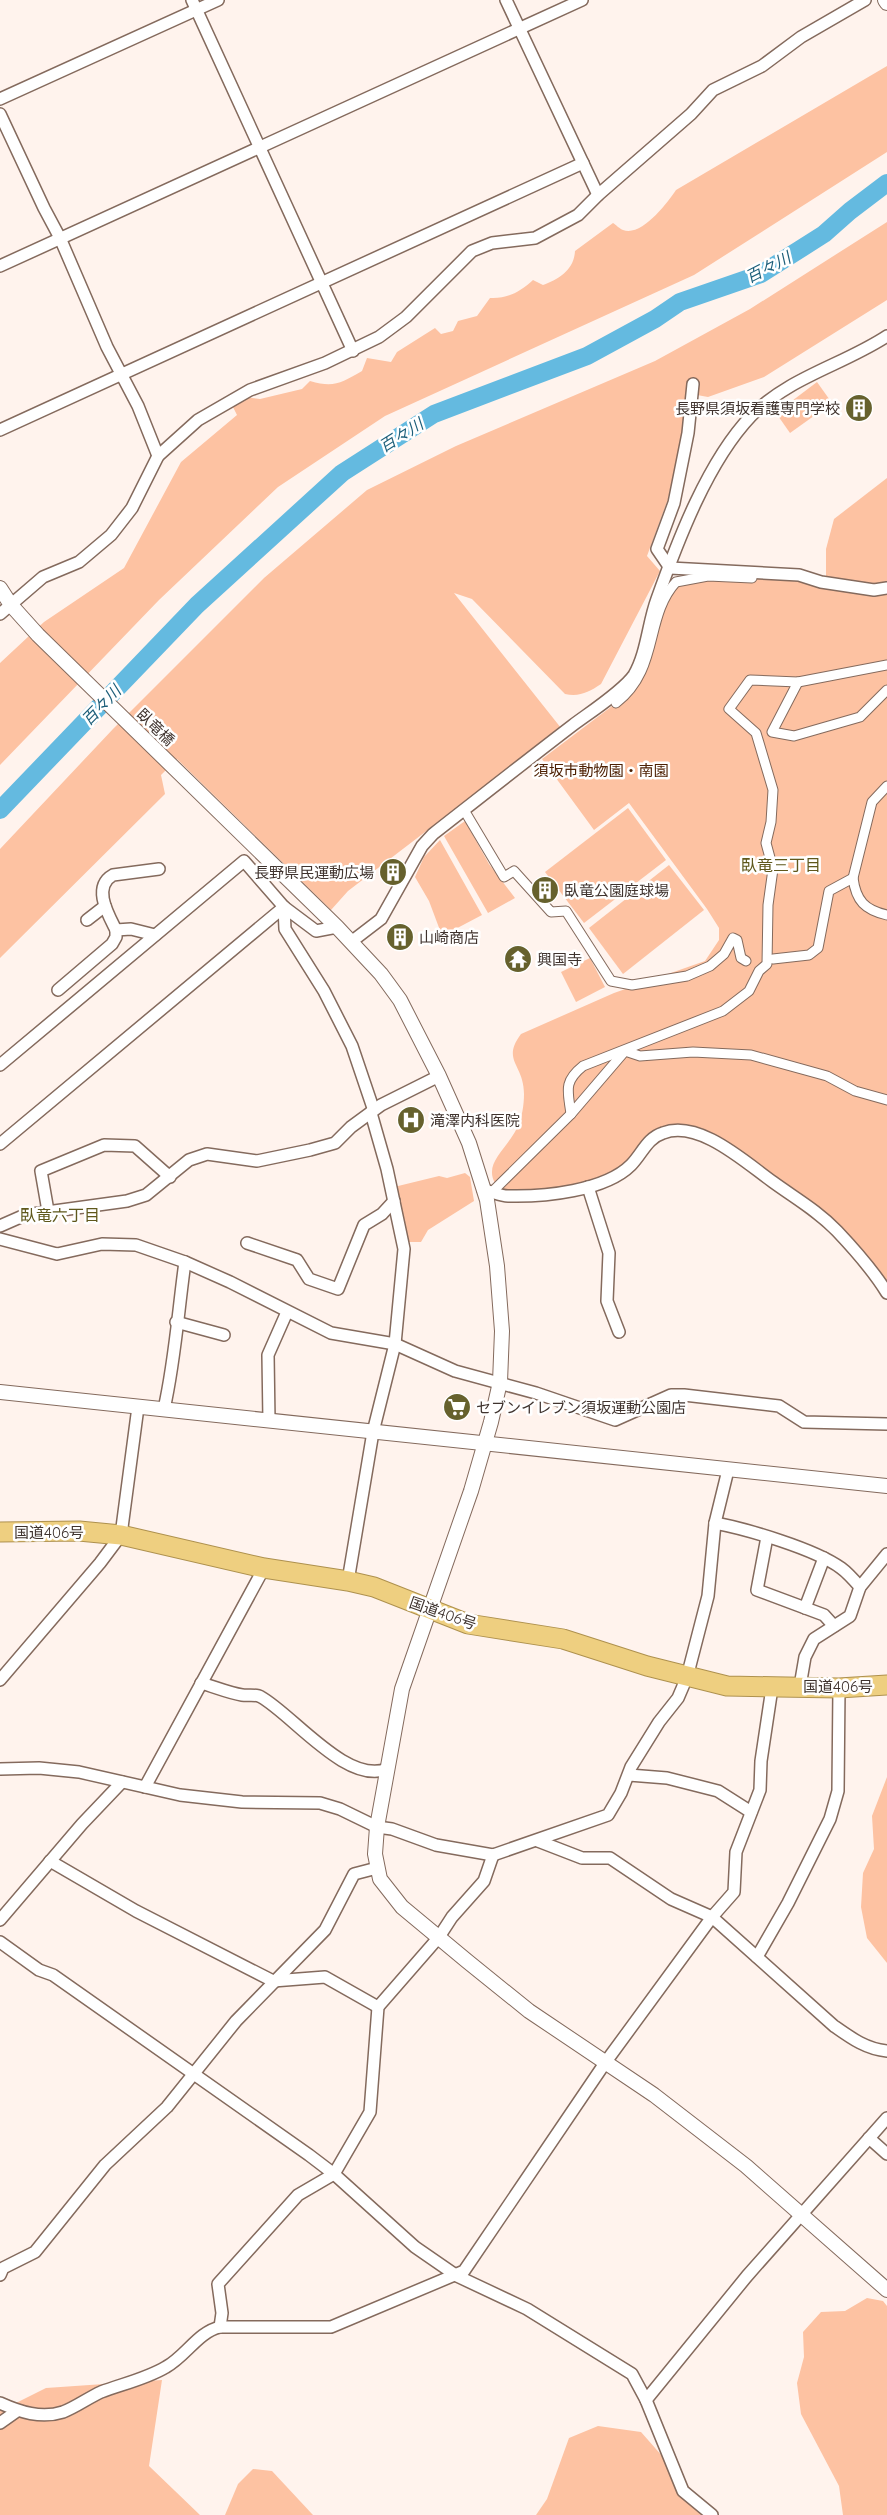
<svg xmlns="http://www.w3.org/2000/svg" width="887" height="2515" font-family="Quicksand,'Noto Sans JP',sans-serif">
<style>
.green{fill:#fdc2a2}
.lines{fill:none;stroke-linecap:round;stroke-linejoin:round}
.river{stroke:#64bae0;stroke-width:18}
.pedestrian-casing{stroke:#846a5d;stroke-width:11}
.minor-casing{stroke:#846a5d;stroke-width:14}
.tertiary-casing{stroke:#846a5d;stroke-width:16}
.trunk-casing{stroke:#ae914e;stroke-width:21}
.pedestrian{stroke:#fff;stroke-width:9}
.minor{stroke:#fff;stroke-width:11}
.tertiary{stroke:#fff;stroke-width:14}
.trunk{stroke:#eecf80;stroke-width:19}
.labels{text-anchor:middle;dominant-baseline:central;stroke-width:5;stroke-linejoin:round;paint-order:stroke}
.poi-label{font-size:15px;fill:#3f332e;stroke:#fff;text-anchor:start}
.street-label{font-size:15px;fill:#3f332e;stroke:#fff}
.park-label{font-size:15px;fill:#4d2003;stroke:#fff}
.water-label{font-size:16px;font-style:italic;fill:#1d5f7a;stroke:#fff}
.neighbourhood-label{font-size:16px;fill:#5f581c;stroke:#fff}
</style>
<rect width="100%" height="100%" fill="#fff3ed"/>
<g class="green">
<path d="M 887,66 L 887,152 L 694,275 L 385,416 L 278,487 L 159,600 L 0,765 L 0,663 L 44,622 L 124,568 L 181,462 L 237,415 L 232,405 L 244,397 L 260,399 L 302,389 L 310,381 C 334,388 341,383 362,371 L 367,358 L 391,362 L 397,352 L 435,328 L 441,334 L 453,331 L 458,321 L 477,316 L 490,298 C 507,299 520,292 533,280 L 543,285 C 559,279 574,270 575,251 L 613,223 C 616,225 620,229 623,230 C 642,237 667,203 676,190 Z"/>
<path d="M 887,222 L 887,300 L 764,377 L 708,397 L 686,393 L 685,420 L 668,499 L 647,556 L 660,571 L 601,684 C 589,692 580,697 565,694 L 472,599 L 454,593 L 561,728 L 348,891 L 331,910 L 177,759 L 161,775 L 165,794 L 0,958 L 0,849 L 113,729 L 264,578 L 367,490 L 456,446 L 655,361 L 750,309 Z"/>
<polygon points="817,382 832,403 790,433 776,413"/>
<polygon points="887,478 887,584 880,586 826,577 826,549 834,519"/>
<path d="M 696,577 L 789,579 L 887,590 L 887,1293 L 836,1229 L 728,1148 L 686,1131 L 663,1133 L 609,1179 L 506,1197 C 475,1167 503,1156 517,1128 C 522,1118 524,1105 524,1094 C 524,1064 501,1061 521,1034 L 614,993 L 705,961 L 719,940 L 719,928 L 707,909 L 629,803 L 594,830 L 542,759 L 628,694 L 672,587 Z"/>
<polygon points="628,808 666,860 584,923 545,872"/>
<polygon points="465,821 489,864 515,898 488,913 444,836"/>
<polygon points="440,840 482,915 446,934 441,933 429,901 415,877 424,857"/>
<polygon points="669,865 704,910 623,974 589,928"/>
<polygon points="590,958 605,987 576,1002 561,972"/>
<polygon points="465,1173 470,1177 474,1201 428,1230 421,1242 409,1242 405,1238 394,1187 439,1176 447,1178"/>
<polygon points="887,1777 887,1963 867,1938 861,1907 863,1873 874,1849 872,1816"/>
<polygon points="867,2298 883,2301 887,2306 887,2515 843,2515 839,2486 801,2414 797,2383 804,2357 803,2332 821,2312 845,2311"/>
<polygon points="162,2380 149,2466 200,2515 0,2515 0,2411 46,2388"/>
<polygon points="598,2426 641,2432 714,2515 536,2515 547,2499 569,2438"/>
<polygon points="253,2469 272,2471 313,2515 225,2515 238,2484"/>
</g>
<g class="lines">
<polyline class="river" points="0,810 197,605 342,473 434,414 587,356 655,319 680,302 761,274 824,234 850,211 887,183"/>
<g class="pedestrian-casing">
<g id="pedestrian">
<polyline points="798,682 887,665"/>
<path d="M 616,703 C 660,669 644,617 676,582 L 708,576 L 752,578"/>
<polyline points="464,810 504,877 514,871 551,912 566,911 611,981 632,985 687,976 710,966 724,954 733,938 737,940 741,958 746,961"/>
<polyline points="853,878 872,802 887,786"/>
<path d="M 773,959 L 809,955 L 818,948 L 829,891 L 853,878 C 856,901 865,910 887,915"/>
<path d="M 571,1114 C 568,1091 563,1082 583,1066 L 723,1011 L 749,991 L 759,971 L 767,964 L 768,905 L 773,869 L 766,843 L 771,822 L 773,790 L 756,733 L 729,709 L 750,680 L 798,682 L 772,732 L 794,736 L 860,717 L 887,690"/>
<polyline points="493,1191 571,1114 625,1051 640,1056 693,1052 751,1055 827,1076 855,1091 887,1100"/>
</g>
</g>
<g class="minor-casing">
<g id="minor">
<polyline points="192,0 353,351"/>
<polyline points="506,0 598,195"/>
<polyline points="0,99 218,0"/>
<polyline points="0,114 44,208 60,238 107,347 138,406 158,456"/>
<polyline points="0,266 582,0"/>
<polyline points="693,384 688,433 674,503 657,549 670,568 799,575 821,582 874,590 887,588"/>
<polyline points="0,430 583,163"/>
<polyline points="0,614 43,577 79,562 111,535 132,508 158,456 198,420 250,390 325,363 379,337 406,317 472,251 492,243 535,238 578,215 598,195 691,114 713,90 762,66 801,37 865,0"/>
<polyline points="284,907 285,929 324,991 352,1046 373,1108 371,1113 387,1169 404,1249 395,1344 373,1432 348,1581"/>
<polyline points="87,920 105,906"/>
<path d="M 155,935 L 131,929 L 116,930 C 108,914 92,887 113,875 L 159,869"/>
<path d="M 351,942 L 381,919 L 422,846 L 433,834 C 479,798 526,761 573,725 C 589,713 623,691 634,675 C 647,653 648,623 657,599 C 678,540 708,461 751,416 C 789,377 843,365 887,336"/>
<polyline points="58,990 112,944 116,937 116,930"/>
<polyline points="0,1065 244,861 284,907 316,931 337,927"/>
<polyline points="0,1144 284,907"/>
<polyline points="588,1187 609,1253 607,1301 619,1332"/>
<path d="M 483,1190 C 491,1191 500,1196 508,1196 C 544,1197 605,1191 631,1165 C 642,1154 647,1138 663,1133 C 699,1119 746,1163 773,1182 C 795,1198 818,1211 837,1231 C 855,1250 873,1270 887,1293"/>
<polyline points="48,1211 41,1171 104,1145 135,1146 170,1177"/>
<polyline points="0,1226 25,1215 127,1201 146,1195 189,1160 207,1154 257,1161 310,1150 335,1143 351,1127 381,1105 439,1076"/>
<polyline points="0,1239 57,1254 102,1244 136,1245 185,1262 230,1282 331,1333 395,1344 455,1371 536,1393 615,1420 671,1395 684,1395 779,1406 804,1422 887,1424"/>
<polyline points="247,1243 297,1260 309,1279 338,1289 364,1225 382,1214 394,1201"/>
<polyline points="176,1322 224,1335"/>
<path d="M 164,1409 C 175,1361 178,1312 185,1262"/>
<polyline points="269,1421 268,1355 287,1312"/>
<path d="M 715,1523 C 747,1529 815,1549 841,1568 C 848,1573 854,1580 860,1587"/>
<polyline points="767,1537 757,1590 824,1615 834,1626"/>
<polyline points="805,1608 824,1558"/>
<polyline points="0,1680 100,1563 121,1535 138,1407"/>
<path d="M 201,1683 C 215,1687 229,1693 242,1695 C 248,1696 256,1694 261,1697 C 293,1715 347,1785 387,1769"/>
<polyline points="800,1686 805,1657 814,1639 850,1616 860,1587 887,1554"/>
<polyline points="0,1769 39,1768 79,1772 180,1795 242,1802 320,1803 340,1809 377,1827 392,1829 436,1845 493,1855 608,1815 621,1793 631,1767 659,1722 678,1698 687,1677 708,1596 715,1523 728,1470"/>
<polyline points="629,1775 667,1778 718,1791 751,1812"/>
<polyline points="145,1787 264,1568"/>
<path d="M 538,1841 L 582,1858 L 610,1858 L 671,1899 L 712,1917 L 834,2026 C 851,2038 866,2049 887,2051"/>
<polyline points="50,1861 136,1911 273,1981 325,1977 378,2007"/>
<polyline points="0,1920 82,1824 122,1782"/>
<polyline points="0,1942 39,1970 53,1975 309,2155 334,2174 415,2247 457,2276 527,2309 632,2374 646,2400 683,2491 712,2515"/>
<polyline points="757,1957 788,1903 830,1819 838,1791 839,1688"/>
<polyline points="869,2138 887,2154"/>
<polyline points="0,2275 3,2268 35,2252 105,2165 167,2107 236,2021 325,1930 354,1874 377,1868"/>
<polyline points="220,2327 222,2313 218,2284 298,2195 334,2174 370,2112 378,2007 439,1937 452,1917 484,1881 493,1855"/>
<polyline points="646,2400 747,2276 887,2118"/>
<path d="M 0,2403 C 20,2412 41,2419 63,2412 C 76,2407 88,2398 101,2392 C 122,2384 146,2379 166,2367 C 186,2356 198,2332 220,2327 L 331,2327 L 464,2271 L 605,2063 L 712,1917 L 734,1892 L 736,1852 L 760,1790 L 761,1761 L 772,1688"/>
<polyline points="0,2423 17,2411"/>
</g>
</g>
<g class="tertiary-casing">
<g id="tertiary">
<polyline points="885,0 887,3"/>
<polyline points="0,588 11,605 38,635 337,927 381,974 400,1000 439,1076 469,1143 487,1200 497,1266 502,1331 500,1382 491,1422 471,1491 402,1689 377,1827 375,1854 380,1879 402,1907 467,1961 529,2011 654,2095 746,2166 887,2290"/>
<polyline points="0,1392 887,1486"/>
</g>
</g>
<g class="trunk-casing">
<polyline id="trunk" points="0,1532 79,1531 121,1535 264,1568 348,1581 374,1587 468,1624 563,1639 647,1666 727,1686 839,1688 887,1685"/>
</g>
<use href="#pedestrian" class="pedestrian"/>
<use href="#minor" class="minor"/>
<use href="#tertiary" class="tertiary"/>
<use href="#trunk" class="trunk"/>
</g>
<defs>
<g id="building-disc" transform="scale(1.4375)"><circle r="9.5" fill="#66612d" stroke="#fff"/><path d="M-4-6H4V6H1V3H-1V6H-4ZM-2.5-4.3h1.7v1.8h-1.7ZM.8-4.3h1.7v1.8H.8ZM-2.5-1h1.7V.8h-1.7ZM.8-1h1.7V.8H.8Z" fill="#fff"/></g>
<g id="temple-disc" transform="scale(1.4375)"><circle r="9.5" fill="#66612d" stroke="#fff"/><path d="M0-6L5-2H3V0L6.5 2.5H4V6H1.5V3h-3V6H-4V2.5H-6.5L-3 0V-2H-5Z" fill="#fff"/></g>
<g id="hospital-disc" transform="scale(1.4375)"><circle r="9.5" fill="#66612d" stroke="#fff"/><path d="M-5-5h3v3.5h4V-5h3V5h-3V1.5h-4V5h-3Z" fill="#fff"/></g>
<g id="supermarket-disc" transform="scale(1.4375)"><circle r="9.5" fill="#66612d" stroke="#fff"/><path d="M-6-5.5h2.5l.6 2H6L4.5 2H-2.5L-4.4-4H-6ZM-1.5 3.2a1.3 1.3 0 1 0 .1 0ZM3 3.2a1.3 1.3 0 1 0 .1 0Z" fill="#fff"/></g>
</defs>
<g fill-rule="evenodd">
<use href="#building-disc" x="859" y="408"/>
<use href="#building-disc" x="393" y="872"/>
<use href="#building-disc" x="545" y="890"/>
<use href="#building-disc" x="400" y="937"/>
<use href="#temple-disc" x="518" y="959"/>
<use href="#hospital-disc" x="411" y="1120"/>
<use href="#supermarket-disc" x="457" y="1407"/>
</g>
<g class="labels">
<g class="poi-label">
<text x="840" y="408" text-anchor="end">長野県須坂看護専門学校</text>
<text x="374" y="872" text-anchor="end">長野県民運動広場</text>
<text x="564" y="890">臥竜公園庭球場</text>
<text x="419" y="937">山崎商店</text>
<text x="537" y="959">興国寺</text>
<text x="430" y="1120">滝澤内科医院</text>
<text x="476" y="1407">セブンイレブン須坂運動公園店</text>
</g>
<g class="street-label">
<text transform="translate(156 727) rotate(44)">臥竜橋</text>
<text x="49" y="1532">国道406号</text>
<text transform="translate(443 1613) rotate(19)">国道406号</text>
<text x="838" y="1686">国道406号</text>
</g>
<g class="park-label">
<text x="601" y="770">須坂市動物園・南園</text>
</g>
<g class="water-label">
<text transform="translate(768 267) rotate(-27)">百々川</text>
<text transform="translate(401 435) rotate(-32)">百々川</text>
<text transform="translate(101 705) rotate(-46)">百々川</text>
</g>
<g class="neighbourhood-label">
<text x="781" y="865">臥竜三丁目</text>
<text x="60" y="1215">臥竜六丁目</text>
</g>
</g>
</svg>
